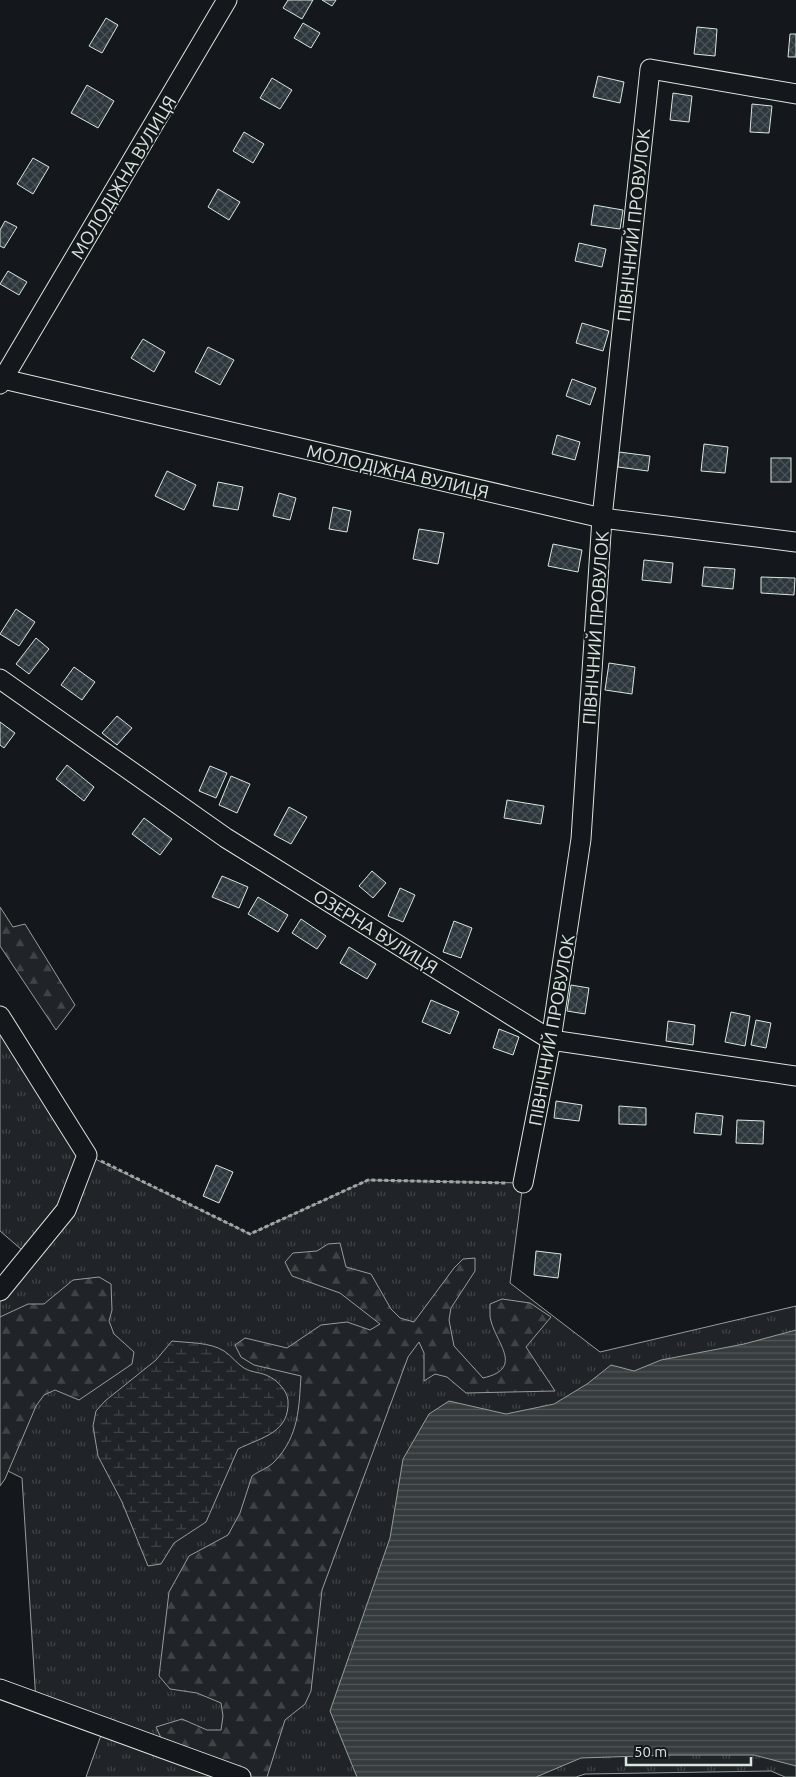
<svg xmlns="http://www.w3.org/2000/svg" width="796" height="1777" font-family="Ubuntu,sans-serif">
<style>
.grass{fill:url(#grass-tufts);stroke:#939e99}
.forest{fill:url(#forest-firs);stroke:#939e99}
.wetland{fill:url(#wetland-marsh);stroke:#939e99}
.water{fill:url(#water-rules);stroke:#939e99}
.building{fill:url(#building-cross-hatch);stroke:#d8e6dc}
.lines{fill:none;stroke-linecap:round;stroke-linejoin:round}
.minor-casing{stroke:#d8e6dc;stroke-width:21}
.path{stroke:#9da8a2;stroke-width:3;stroke-dasharray:4 2.5;stroke-linecap:butt}
.minor{stroke:#14181c;stroke-width:19}
.labels{text-anchor:middle;dominant-baseline:central;stroke-width:4;stroke-linejoin:round;paint-order:stroke}
.street-label{font-size:18px;fill:#d8e6dc;stroke:#14181c}
</style>
<defs>
<pattern id="grass-tufts" width="24" height="20" patternUnits="userSpaceOnUse" patternTransform="scale(1.25)"><rect width="24" height="20" fill="#202428"/><path d="M3 7l-1-3M5 7V3M7 7l1-3M15 17l-1-3M17 17v-4M19 17l1-3" fill="none" stroke="#404447"/></pattern>
<pattern id="forest-firs" width="22" height="20" patternUnits="userSpaceOnUse" patternTransform="scale(1.25)"><rect width="22" height="20" fill="#202428"/><path d="M5 1l3.5 6h-7zM16 11l3.5 6h-7z" fill="#404447"/></pattern>
<pattern id="wetland-marsh" width="20" height="14" patternUnits="userSpaceOnUse" patternTransform="scale(1.25)"><rect width="20" height="14" fill="#202428"/><path d="M1 5h8M5 5V1M11 12h8M15 12V8" fill="none" stroke="#404447"/></pattern>
<pattern id="water-rules" width="6" height="5" patternUnits="userSpaceOnUse" patternTransform="scale(1.25)"><rect width="6" height="5" fill="#363b3e"/><path d="M0 2.5h6" fill="none" stroke="#525759"/></pattern>
<pattern id="building-cross-hatch" width="8" height="8" patternUnits="userSpaceOnUse" patternTransform="scale(1.25)"><rect width="8" height="8" fill="#2c363c"/><path d="M0 0l8 8M0 8l8-8" fill="none" stroke="#4a5358"/></pattern>
</defs>
<rect width="100%" height="100%" fill="#14181c"/>
<polygon class="grass" points="0,1016 87,1155 250,1234 368,1180 523,1183 510,1283 600,1352 796,1306 796,1777 785,1777 771,1771 585,1774 576,1777 86,1777 104,1727 36,1702 22,1478 0,1467 0,1291 29,1256 0,1231"/>
<g class="forest">
<polygon points="0,907 13,927 25,924 75,1005 56,1030 0,946"/>
<path d="M 340,1243 L 346,1267 L 371,1274 L 391,1309 L 400,1318 L 414,1322 L 454,1268 L 463,1259 L 475,1258 L 475,1271 L 451,1308 L 449,1320 L 454,1346 L 483,1378 C 527,1368 493,1341 490,1316 C 490,1313 490,1308 490,1304 L 502,1299 L 530,1303 L 551,1317 L 526,1347 L 555,1391 L 466,1393 L 447,1377 L 435,1374 L 424,1381 L 424,1353 L 419,1342 L 408,1357 L 322,1590 L 311,1691 L 305,1704 L 285,1720 L 267,1777 L 251,1777 L 162,1740 L 156,1727 L 182,1719 L 207,1730 L 221,1730 L 223,1716 L 221,1703 L 197,1693 L 170,1689 L 159,1676 L 169,1592 L 189,1556 L 228,1535 L 240,1513 L 252,1476 C 259,1471 270,1467 275,1461 C 299,1436 299,1407 301,1376 L 254,1365 L 241,1357 L 235,1345 L 245,1338 L 287,1348 L 321,1325 L 347,1322 L 370,1330 L 380,1324 L 340,1293 L 292,1276 L 285,1262 L 293,1253 L 317,1251 L 328,1244 Z"/>
<polygon points="99,1277 111,1284 112,1310 109,1321 114,1334 134,1352 132,1364 79,1400 55,1390 44,1395 36,1406 5,1479 0,1486 0,1317 28,1304 44,1304 73,1280"/>
</g>
<path class="wetland" d="M 172,1341 C 188,1343 210,1342 224,1351 C 232,1356 237,1364 244,1368 C 252,1373 262,1372 270,1377 C 278,1381 287,1391 288,1400 C 290,1433 262,1437 238,1449 L 206,1522 L 174,1543 L 161,1564 L 148,1566 L 122,1502 L 98,1456 L 93,1426 L 96,1411 L 105,1401 L 156,1360 Z"/>
<polygon class="water" points="796,1330 796,1766 754,1755 669,1755 581,1758 536,1777 357,1777 330,1711 390,1538 403,1459 429,1414 449,1401 506,1414 554,1404 587,1384 611,1365 634,1371 661,1360 744,1344"/>
<g class="building">
<polygon points="288,0 313,0 302,19 283,8"/>
<polygon points="322,0 336,0 332,6"/>
<polygon points="106,18 118,25 102,53 89,46"/>
<polygon points="303,23 320,33 311,48 294,38"/>
<polygon points="697,27 717,29 715,56 694,54"/>
<polygon points="790,34 796,34 796,57 788,57"/>
<polygon points="598,76 624,82 620,103 593,97"/>
<polygon points="272,78 292,90 280,109 260,98"/>
<polygon points="87,85 114,101 98,128 71,113"/>
<polygon points="673,93 692,96 689,122 670,120"/>
<polygon points="752,104 772,106 769,133 750,132"/>
<polygon points="244,132 264,144 253,163 233,151"/>
<polygon points="33,158 49,167 33,194 17,184"/>
<polygon points="218,189 240,202 229,220 208,207"/>
<polygon points="594,205 623,210 620,229 591,225"/>
<polygon points="5,221 17,227 4,248 0,246 0,230"/>
<polygon points="579,243 606,249 602,267 575,261"/>
<polygon points="8,271 27,282 19,295 0,284"/>
<polygon points="582,323 609,331 603,351 576,343"/>
<polygon points="143,339 165,352 154,372 131,358"/>
<polygon points="208,347 234,360 220,385 195,372"/>
<polygon points="572,379 596,388 590,405 566,396"/>
<polygon points="557,435 580,442 575,460 552,454"/>
<polygon points="704,444 728,447 725,473 701,471"/>
<polygon points="619,452 650,456 648,471 618,467"/>
<rect x="771" y="458" width="20" height="24"/>
<polygon points="167,471 196,485 184,510 155,496"/>
<polygon points="218,482 243,487 238,510 213,506"/>
<polygon points="279,493 296,498 290,520 273,516"/>
<polygon points="333,507 351,511 347,532 329,529"/>
<polygon points="419,529 444,533 438,564 413,559"/>
<polygon points="553,544 582,550 578,572 548,566"/>
<polygon points="644,560 673,563 671,583 642,580"/>
<polygon points="704,567 735,569 733,589 702,586"/>
<polygon points="761,577 795,578 794,595 761,593"/>
<polygon points="16,609 35,622 19,646 0,634"/>
<polygon points="36,638 49,649 29,674 16,664"/>
<polygon points="609,663 635,667 632,694 605,690"/>
<polygon points="74,667 95,682 82,700 61,685"/>
<polygon points="117,716 132,728 117,745 102,733"/>
<polygon points="0,722 15,733 4,748 0,745"/>
<polygon points="67,765 94,787 84,801 56,779"/>
<polygon points="210,766 227,773 216,798 199,791"/>
<polygon points="231,776 250,784 237,813 219,805"/>
<polygon points="507,800 544,806 541,824 504,818"/>
<polygon points="289,807 307,817 291,844 274,835"/>
<polygon points="144,818 172,839 160,855 132,834"/>
<polygon points="372,871 386,883 373,898 359,886"/>
<polygon points="222,876 248,887 239,908 212,897"/>
<polygon points="400,888 415,895 403,922 388,916"/>
<polygon points="258,897 288,915 278,932 248,914"/>
<polygon points="301,919 326,936 317,949 292,933"/>
<polygon points="454,921 472,928 461,958 443,952"/>
<polygon points="349,947 376,964 367,979 340,963"/>
<polygon points="571,985 589,988 585,1014 567,1011"/>
<polygon points="431,1000 459,1012 450,1034 422,1022"/>
<polygon points="731,1012 750,1016 745,1046 725,1042"/>
<polygon points="756,1020 771,1023 766,1048 751,1045"/>
<polygon points="668,1021 695,1025 693,1045 666,1041"/>
<polygon points="499,1029 519,1037 513,1055 493,1048"/>
<polygon points="556,1101 582,1105 579,1121 554,1118"/>
<polygon points="619,1106 646,1108 646,1125 619,1124"/>
<polygon points="696,1113 723,1116 721,1135 694,1133"/>
<polygon points="737,1120 764,1121 763,1144 736,1143"/>
<polygon points="216,1165 233,1172 219,1203 203,1196"/>
<polygon points="536,1251 561,1254 558,1278 534,1275"/>
</g>
<g class="lines">
<g class="minor-casing">
<g id="minor">
<polyline points="3,379 602,518 796,542"/>
<polyline points="0,384 227,0"/>
<polyline points="0,679 226,838 551,1040 796,1076"/>
<polyline points="0,1016 87,1155 66,1210 0,1291"/>
<polyline points="523,1183 551,1040 581,839 602,518 650,69 796,94"/>
<polyline points="0,1689 241,1777"/>
</g>
</g>
<polyline class="path" points="101,1161 250,1234 368,1180 506,1183"/>
<use href="#minor" class="minor"/>
</g>
<g class="labels">
<g class="street-label">
<text transform="translate(123 177) rotate(-59)">МОЛОДІЖНА ВУЛИЦЯ</text>
<text transform="translate(633 225) rotate(-84)">ПІВНІЧНИЙ ПРОВУЛОК</text>
<text transform="translate(398 471) rotate(13)">МОЛОДІЖНА ВУЛИЦЯ</text>
<text transform="translate(595 628) rotate(-86)">ПІВНІЧНИЙ ПРОВУЛОК</text>
<text transform="translate(376 931) rotate(32)">ОЗЕРНА ВУЛИЦЯ</text>
<text transform="translate(551 1030) rotate(-80)">ПІВНІЧНИЙ ПРОВУЛОК</text>
</g>
</g>
<path d="M626 1757v8h125v-8" fill="none" stroke="#d8e6dc" stroke-width="2.5"/>
<text x="634" y="1757" font-size="15" fill="#d8e6dc" stroke="#14181c" stroke-width="4" paint-order="stroke">50 m</text>
</svg>
